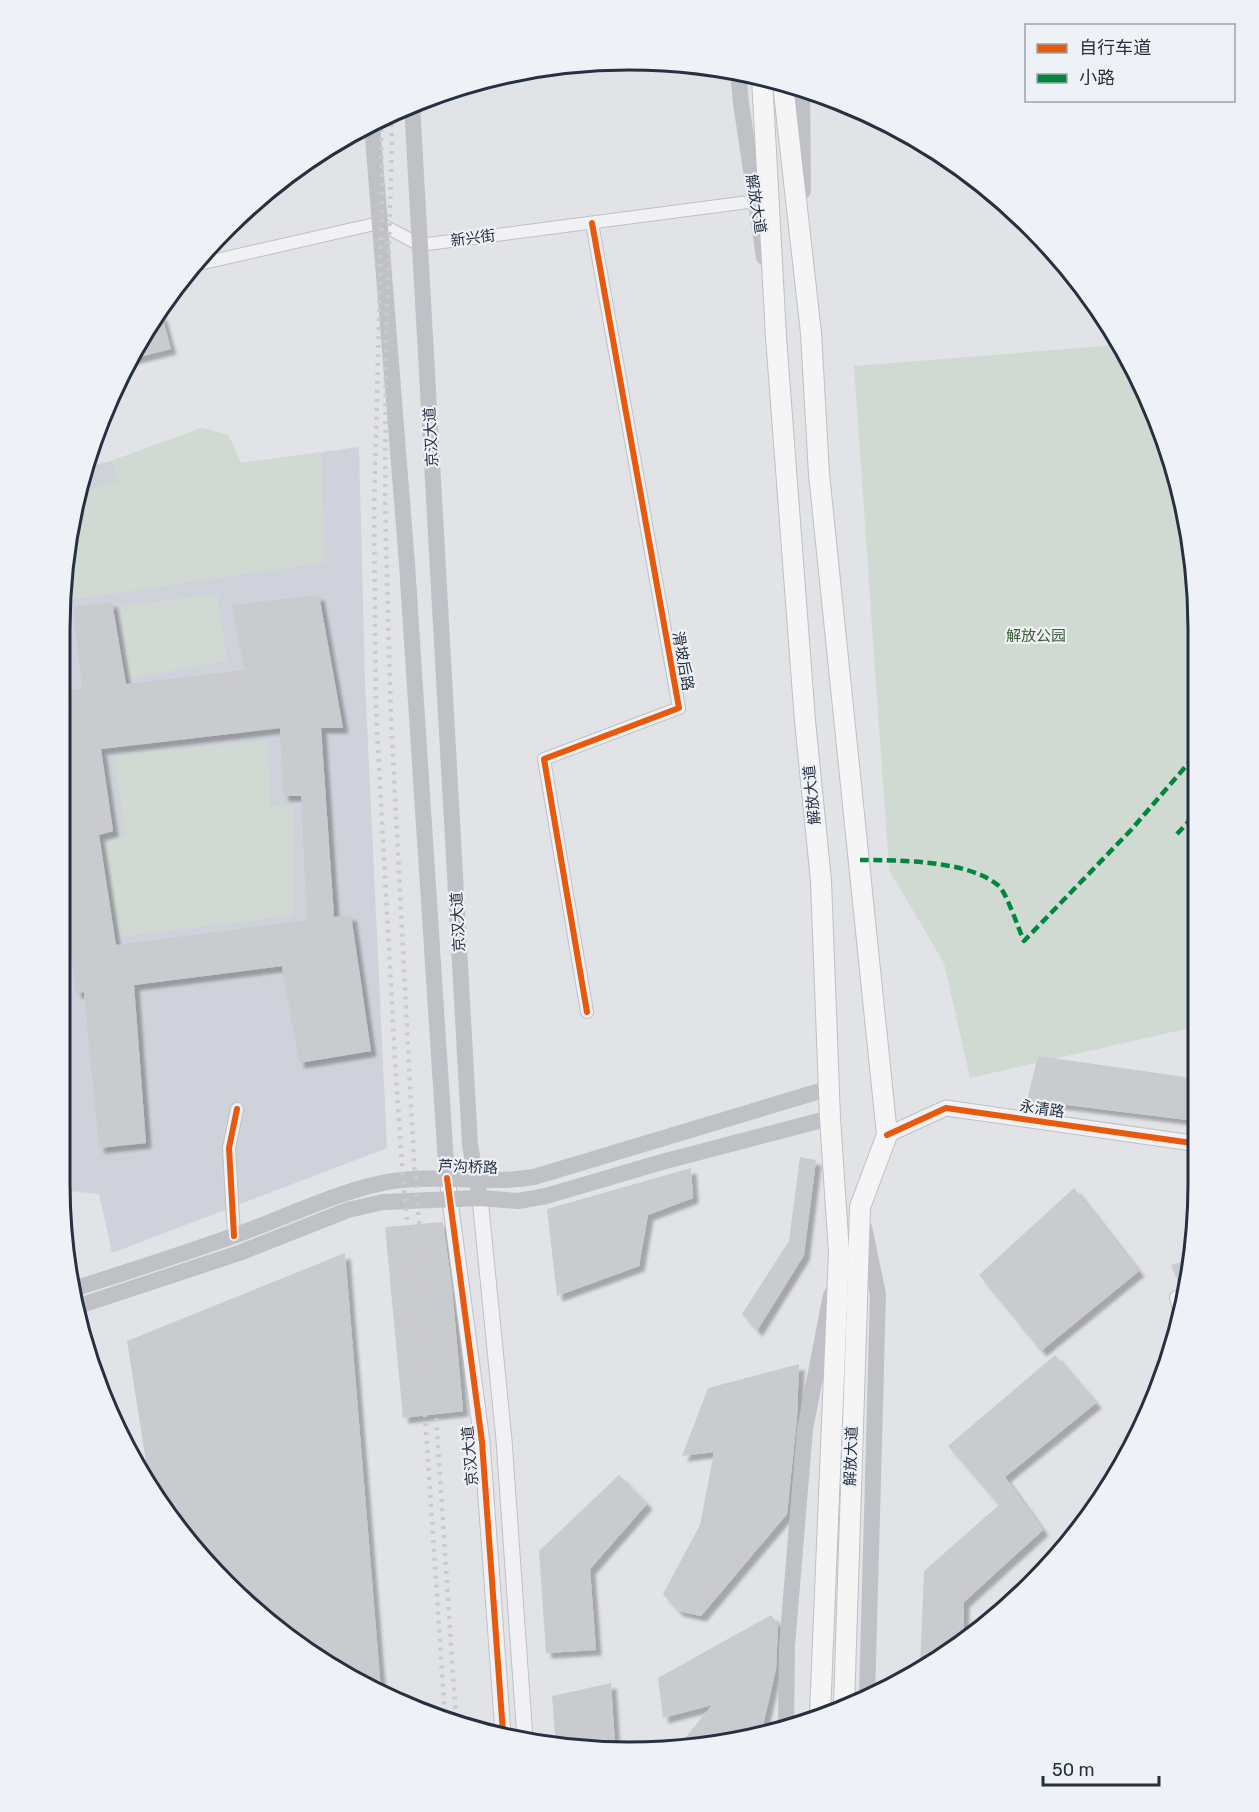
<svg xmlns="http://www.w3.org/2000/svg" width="1259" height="1812" font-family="Rubik,'Noto Sans SC',sans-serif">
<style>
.built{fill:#cfd2da}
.green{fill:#d1dad2}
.building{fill:#c9cbcf;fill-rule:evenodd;filter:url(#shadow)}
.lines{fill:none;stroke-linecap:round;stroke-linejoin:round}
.minor-casing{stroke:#bfc1c5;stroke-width:14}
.tertiary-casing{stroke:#bfc1c5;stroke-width:17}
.primary-casing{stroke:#bdc0c5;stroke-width:22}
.minor{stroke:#f1f1f3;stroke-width:12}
.tertiary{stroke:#f1f1f3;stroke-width:15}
.secondary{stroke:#bfc1c6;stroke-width:16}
.primary{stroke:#f5f5f6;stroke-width:20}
.rail{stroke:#cacbce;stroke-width:4.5;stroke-dasharray:3 6;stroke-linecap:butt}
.quiet{stroke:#00873e;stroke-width:4.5;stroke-dasharray:9 4.5;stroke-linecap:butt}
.cycleway-casing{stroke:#eef1f6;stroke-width:10}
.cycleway{stroke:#e8590c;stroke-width:6}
.labels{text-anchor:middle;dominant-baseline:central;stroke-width:4.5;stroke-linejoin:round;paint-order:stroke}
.street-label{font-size:15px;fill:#273040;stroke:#eef1f6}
.park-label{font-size:15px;fill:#3a5d34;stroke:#eef1f6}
.rim{fill:none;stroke:#273040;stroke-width:3}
</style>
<defs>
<filter id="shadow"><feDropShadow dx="5.5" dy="5.5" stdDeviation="1.5" flood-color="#0004"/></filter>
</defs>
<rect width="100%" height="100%" fill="#e1e3e7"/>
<polygon class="built" points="202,428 228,435 241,463 359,447 365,681 387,1148 112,1253 99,1194 71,1191 60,1109 60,629 71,519 91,466 111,461"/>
<g class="green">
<polygon points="1117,345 1140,377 1188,519 1199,629 1199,1026 970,1078 944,963 889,870 854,366"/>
<polygon points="202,428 228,435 241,463 321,452 325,562 63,601 71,519 81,491 119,482 111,461"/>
<polygon points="217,594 227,661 130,678 120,606"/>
<polygon points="268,740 270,806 293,807 293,915 119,937 104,843 126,836 114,756"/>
</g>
<g class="building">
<polygon points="161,313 171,349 131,359 136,345"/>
<path d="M 319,595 L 343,728 L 321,728 L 334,917 L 351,915 L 371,1051 L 299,1063 L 282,966 L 134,985 L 146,1143 L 99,1148 L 84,992 L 76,993 L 60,864 L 60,691 L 82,689 L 73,607 L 112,602 L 126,684 L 244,670 L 232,605 ZM 280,728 L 283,796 L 301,796 L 307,920 L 116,945 L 99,835 L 113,831 L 101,749 Z"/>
<polygon points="1038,1056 1199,1079 1199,1110 1196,1121 1027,1100"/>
<polygon points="800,1157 816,1160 804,1255 757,1331 742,1314 789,1241"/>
<polygon points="691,1168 693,1198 648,1215 639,1266 557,1296 547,1209"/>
<polygon points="1074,1188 1139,1271 1041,1351 979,1275"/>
<polygon points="443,1222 452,1288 463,1411 403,1418 385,1227"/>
<polygon points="345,1253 381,1690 254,1611 156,1499 150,1487 127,1341"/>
<polygon points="1191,1259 1188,1294 1186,1302 1171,1265"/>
<polygon points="1055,1355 1096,1403 1005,1477 1043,1530 964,1602 963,1635 920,1666 924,1571 999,1505 948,1446"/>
<polygon points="799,1364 797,1417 787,1514 701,1616 678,1611 663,1594 700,1525 714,1452 682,1456 708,1388"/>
<polygon points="619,1475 647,1504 590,1569 596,1650 546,1653 539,1551"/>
<polygon points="771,1615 778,1625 776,1669 761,1734 740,1741 681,1743 712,1705 663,1718 658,1678"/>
<polygon points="611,1683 615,1745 556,1747 552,1696"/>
</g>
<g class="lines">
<g class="minor-casing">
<g id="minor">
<polyline points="199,264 379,223 420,245 756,201"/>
<polyline points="587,1012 544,759 679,708 592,223"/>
<polyline points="234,1236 229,1148 237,1109"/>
<polyline points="1176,1297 1181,1318"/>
</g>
</g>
<g class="tertiary-casing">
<g id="tertiary">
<polyline points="887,1135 946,1108 1199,1144"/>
<polyline points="447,1178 482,1442 503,1733"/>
<polyline points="480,1198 504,1440 525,1739"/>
</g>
</g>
<g class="primary-casing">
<g id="primary">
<polyline points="762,78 776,337 805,721 821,881 830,1118 839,1253 820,1714"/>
<polyline points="783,84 811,333 819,474 887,1135 860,1207 844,1706"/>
</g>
</g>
<use href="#minor" class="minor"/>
<use href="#tertiary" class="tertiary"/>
<g class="secondary">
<polyline points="738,71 741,103 764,257"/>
<polyline points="802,89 803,191"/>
<polyline points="412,103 470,1145 480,1198"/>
<polyline points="372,125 407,564 447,1178"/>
<polyline points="864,1227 878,1294 867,1698"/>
<path d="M 74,1289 C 132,1270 190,1252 247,1231 C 292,1214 347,1188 393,1181 C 441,1174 488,1185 534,1177 L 830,1088"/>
<polyline points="76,1307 239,1253 348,1210 383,1202 480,1198 518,1201 546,1196 662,1162 830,1118"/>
<polyline points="786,1726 787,1646 805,1429 831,1295"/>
</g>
<use href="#primary" class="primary"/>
<g class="rail">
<polyline points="391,115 392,144 386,338 385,506 391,718 414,1163 436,1416 456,1720"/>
<polyline points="381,120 382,206 374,509 376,710 396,1078 403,1179 424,1400 445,1717"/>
</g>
<g class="quiet">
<polyline points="1177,834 1191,819 1199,814"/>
<path d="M 860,860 C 898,860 969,860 999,886 C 1006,892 1019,930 1024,941 L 1131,830 L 1199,751"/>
</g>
<g class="cycleway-casing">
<g id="cycleway">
<polyline points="587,1012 544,759 679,708 592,223"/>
<polyline points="887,1135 946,1108 1199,1144"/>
<polyline points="447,1178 482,1442 503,1733"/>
<polyline points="234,1236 229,1148 237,1109"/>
</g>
</g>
<use href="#cycleway" class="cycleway"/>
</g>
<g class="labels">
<g class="street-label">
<text transform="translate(756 204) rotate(81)">解放大道</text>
<text transform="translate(473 238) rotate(-7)">新兴街</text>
<text transform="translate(431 437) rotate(-93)">京汉大道</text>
<text transform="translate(683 661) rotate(80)">滑坡后路</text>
<text transform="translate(812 795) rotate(-96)">解放大道</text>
<text transform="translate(458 922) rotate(-93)">京汉大道</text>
<text transform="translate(1042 1109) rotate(8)">永清路</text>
<text transform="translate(468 1167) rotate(2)">芦沟桥路</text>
<text transform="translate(470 1456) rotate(-95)">京汉大道</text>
<text transform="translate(851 1456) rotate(-88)">解放大道</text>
</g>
<g class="park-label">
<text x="1036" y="636">解放公园</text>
</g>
</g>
<path d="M0 0H1259V1812H0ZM629 70H629A559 559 0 0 1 1188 629V1183A559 559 0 0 1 629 1742H629A559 559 0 0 1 70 1183V629A559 559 0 0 1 629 70Z" fill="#eef1f6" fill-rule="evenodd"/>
<path class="rim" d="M629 70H629A559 559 0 0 1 1188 629V1183A559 559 0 0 1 629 1742H629A559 559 0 0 1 70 1183V629A559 559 0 0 1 629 70Z"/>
<rect x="1025" y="24" width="210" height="78" fill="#eef1f6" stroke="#9ea4ad" stroke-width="1.5"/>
<rect x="1037" y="44" width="30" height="9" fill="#e8590c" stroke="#9ea4ad" stroke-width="1.5"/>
<text x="1079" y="54" font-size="18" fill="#273040">自行车道</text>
<rect x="1037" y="74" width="30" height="9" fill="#00873e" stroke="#9ea4ad" stroke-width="1.5"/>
<text x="1079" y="84" font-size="18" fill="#273040">小路</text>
<path d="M1043 1776v9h116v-9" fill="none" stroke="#273040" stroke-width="3"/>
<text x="1052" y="1776" font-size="18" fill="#273040" stroke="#eef1f6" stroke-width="4.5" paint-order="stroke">50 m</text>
</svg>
